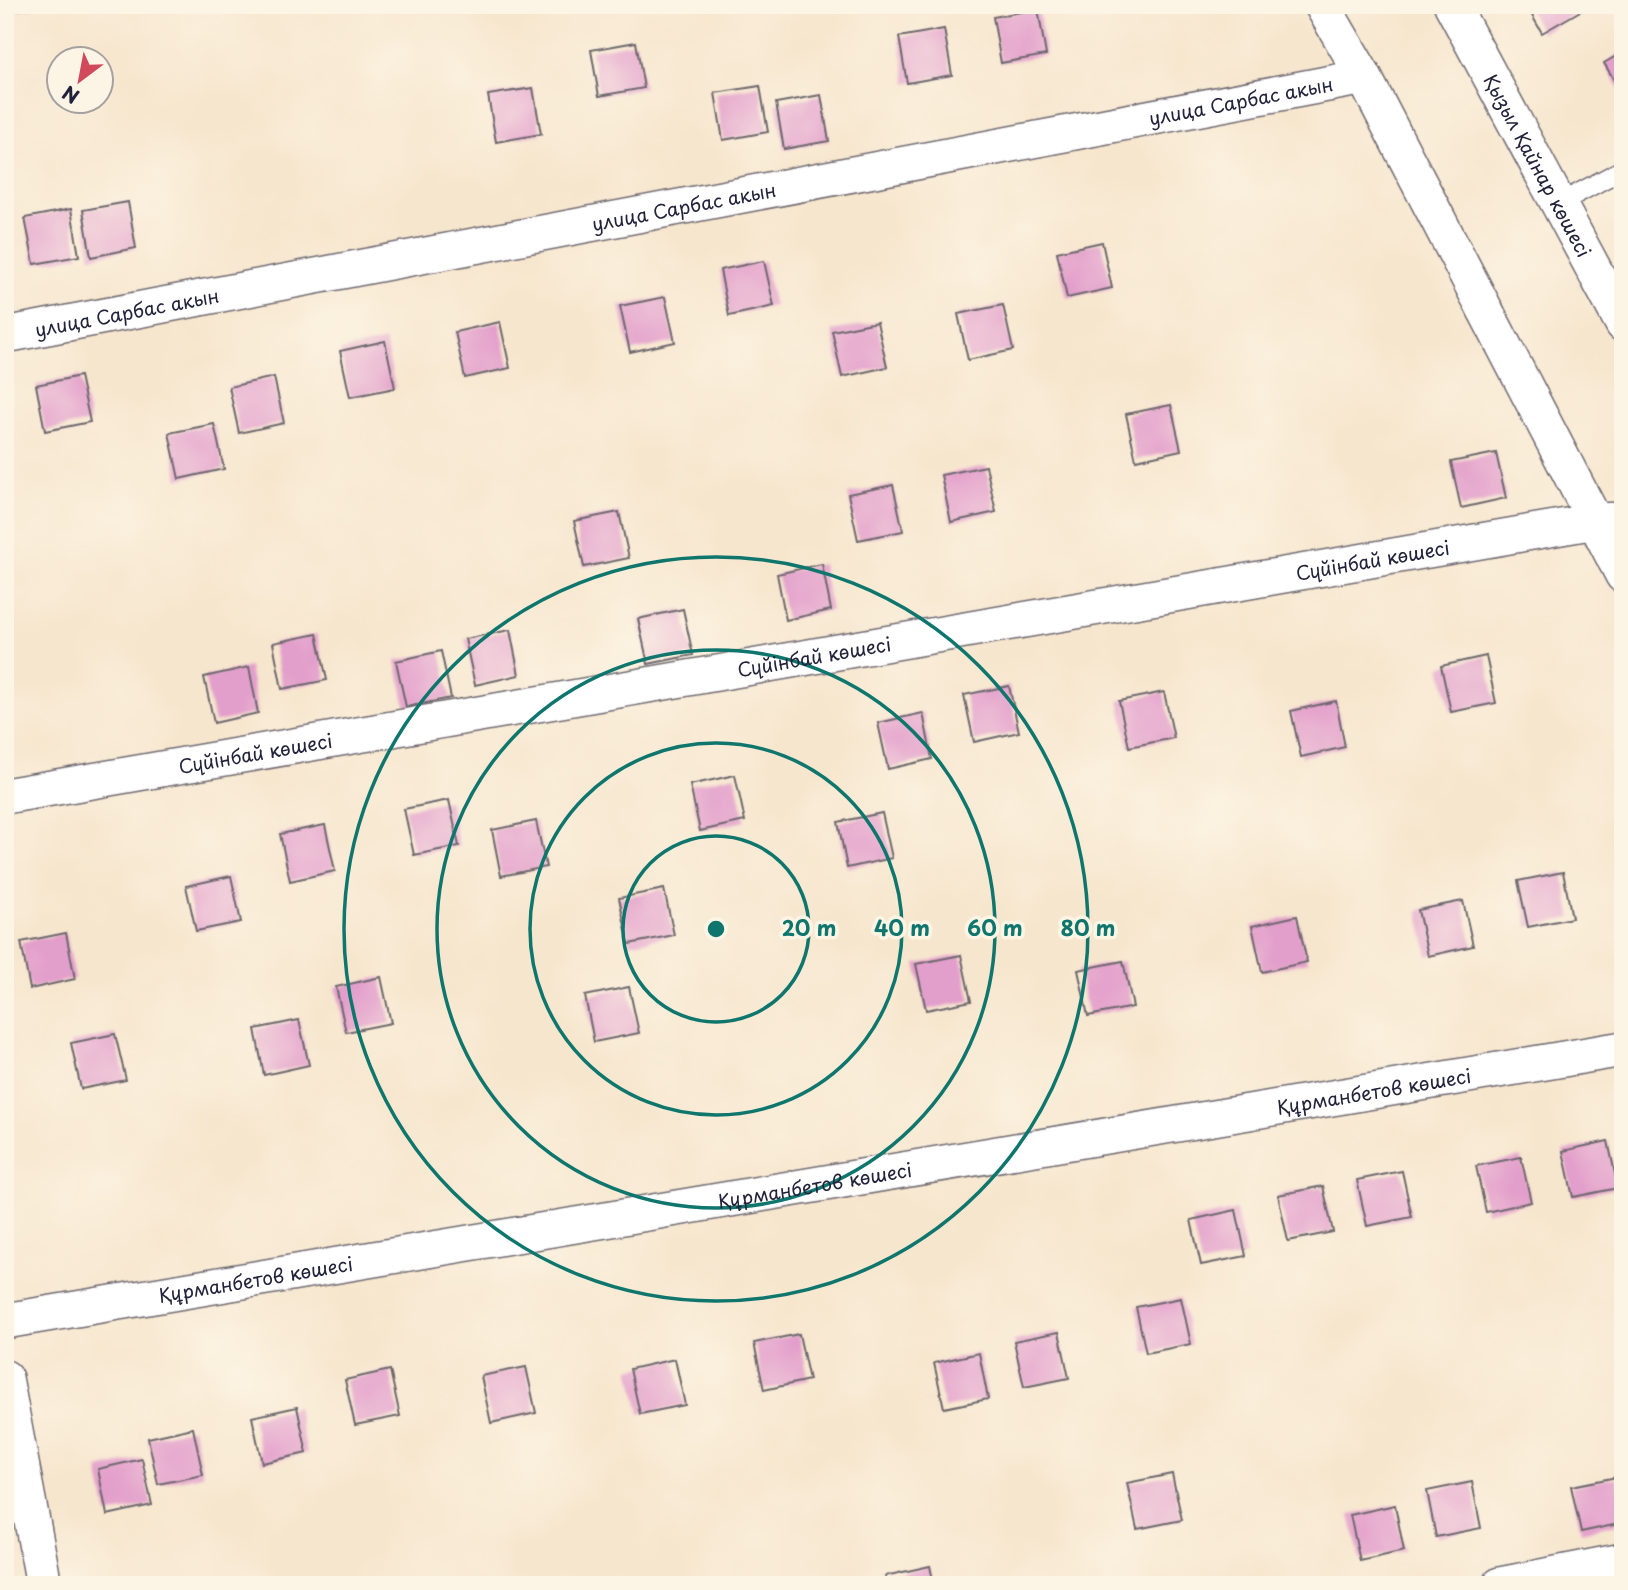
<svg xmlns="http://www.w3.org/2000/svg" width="1628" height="1590" font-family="'Playpen Sans',sans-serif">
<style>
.building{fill:#e39fcb}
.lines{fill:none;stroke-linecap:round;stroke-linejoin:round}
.service-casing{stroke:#6d676e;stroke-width:21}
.minor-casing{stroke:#6d676e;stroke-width:38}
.service{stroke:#fff;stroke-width:18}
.minor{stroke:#fff;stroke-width:35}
.ring{fill:none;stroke:#0f766e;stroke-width:3.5}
.labels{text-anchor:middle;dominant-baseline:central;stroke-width:7;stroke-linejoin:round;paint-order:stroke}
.street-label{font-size:19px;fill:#22223b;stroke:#fcf5e5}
.centre{fill:#0f766e;stroke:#fcf5e5;stroke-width:3.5}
.ring-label{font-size:21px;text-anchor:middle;font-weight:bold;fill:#0f766e;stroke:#fcf5e5;stroke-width:7;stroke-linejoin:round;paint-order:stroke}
</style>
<rect width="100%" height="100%" fill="#fcf5e5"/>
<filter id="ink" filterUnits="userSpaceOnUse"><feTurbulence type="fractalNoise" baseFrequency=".0143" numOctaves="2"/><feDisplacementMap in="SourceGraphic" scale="14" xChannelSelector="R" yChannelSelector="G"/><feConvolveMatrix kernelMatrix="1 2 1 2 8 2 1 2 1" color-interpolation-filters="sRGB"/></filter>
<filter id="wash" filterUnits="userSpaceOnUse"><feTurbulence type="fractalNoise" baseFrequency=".00686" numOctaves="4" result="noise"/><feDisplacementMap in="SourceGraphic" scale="28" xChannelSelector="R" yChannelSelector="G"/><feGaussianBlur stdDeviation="1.57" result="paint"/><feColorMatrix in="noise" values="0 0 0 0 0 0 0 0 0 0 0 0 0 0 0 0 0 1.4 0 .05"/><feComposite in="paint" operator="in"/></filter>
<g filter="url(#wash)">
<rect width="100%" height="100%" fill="#f7e6ce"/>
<g id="blocks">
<g class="building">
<polygon points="5,5 34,5 34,7 5,12"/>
<polygon points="1526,5 1579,5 1582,10 1542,33"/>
<polygon points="1038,9 1046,55 1001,63 993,17"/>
<polygon points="944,29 952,75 907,83 899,37"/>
<polygon points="636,42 644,88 599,96 591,50"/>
<polygon points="1623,52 1623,95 1604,63"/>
<polygon points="760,86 768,132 723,140 715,93"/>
<polygon points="533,88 541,134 496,142 488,95"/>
<polygon points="821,95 829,141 784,149 776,103"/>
<polygon points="128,202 136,248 91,257 83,210"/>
<polygon points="71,209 79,256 34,264 25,218"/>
<polygon points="1102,242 1112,288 1067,298 1057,252"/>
<polygon points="764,261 774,306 729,316 720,270"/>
<polygon points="665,297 675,342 630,352 620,306"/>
<polygon points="1003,305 1013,350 968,360 958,314"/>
<polygon points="500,322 510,368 465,378 455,332"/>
<polygon points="877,322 887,367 842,377 832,331"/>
<polygon points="385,341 395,388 350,397 340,351"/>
<polygon points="80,376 90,422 45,431 36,385"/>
<polygon points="274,377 284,423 239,433 229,387"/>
<polygon points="1171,405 1181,450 1136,460 1126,414"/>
<polygon points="214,424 224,469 179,479 169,433"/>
<polygon points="1496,453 1506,498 1461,508 1451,462"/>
<polygon points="986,466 996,512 951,522 941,475"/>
<polygon points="893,485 903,531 858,540 848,494"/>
<polygon points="619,512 629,558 584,567 574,521"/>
<polygon points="822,564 831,610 786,620 777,574"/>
<polygon points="683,609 693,655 648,664 638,619"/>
<polygon points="510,630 519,675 475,685 465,639"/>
<polygon points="317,634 327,680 282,689 273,643"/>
<polygon points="441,651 451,698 406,707 396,661"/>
<polygon points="1486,656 1496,703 1451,712 1441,666"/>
<polygon points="249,667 258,713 214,723 204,677"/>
<polygon points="1009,686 1019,732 974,742 964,695"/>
<polygon points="1164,692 1174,738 1129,747 1119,701"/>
<polygon points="1336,701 1345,747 1301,757 1291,711"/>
<polygon points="923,713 932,759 888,769 878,723"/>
<polygon points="735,775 745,821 700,831 690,785"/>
<polygon points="449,800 459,846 414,855 404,809"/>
<polygon points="882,813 892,858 847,868 838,822"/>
<polygon points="536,821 546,867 501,876 492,830"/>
<polygon points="325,825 335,871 290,881 280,834"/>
<polygon points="1563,872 1572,918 1528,927 1518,881"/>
<polygon points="231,876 241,922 196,931 186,886"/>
<polygon points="664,889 674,935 629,944 619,898"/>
<polygon points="1463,901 1473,946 1428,956 1418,910"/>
<polygon points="1297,916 1307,962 1262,972 1252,926"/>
<polygon points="66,933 75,979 30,989 21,942"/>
<polygon points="961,955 971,1001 926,1010 916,964"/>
<polygon points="1123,961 1133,1007 1088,1016 1078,970"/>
<polygon points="381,977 391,1023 346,1032 336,987"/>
<polygon points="629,987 639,1033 594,1042 585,996"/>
<polygon points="299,1020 309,1065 264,1075 255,1029"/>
<polygon points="115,1034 126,1080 81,1089 71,1043"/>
<polygon points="1608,1141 1618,1188 1573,1197 1563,1151"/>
<polygon points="1521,1157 1531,1202 1486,1212 1476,1166"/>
<polygon points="1402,1171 1412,1217 1367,1226 1357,1180"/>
<polygon points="1323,1186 1333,1232 1288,1241 1278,1195"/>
<polygon points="1236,1210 1246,1256 1201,1265 1191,1220"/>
<polygon points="1181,1298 1191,1344 1146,1353 1136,1307"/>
<polygon points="1059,1332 1069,1378 1024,1387 1014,1341"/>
<polygon points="799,1334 809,1380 764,1390 754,1343"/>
<polygon points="979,1353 988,1399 944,1408 934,1363"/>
<polygon points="675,1359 685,1405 640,1414 630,1369"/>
<polygon points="526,1367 536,1413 491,1423 481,1376"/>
<polygon points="390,1370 400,1416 355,1425 345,1380"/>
<polygon points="297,1407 307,1453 262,1463 252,1417"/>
<polygon points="193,1428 203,1475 158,1484 148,1438"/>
<polygon points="142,1459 152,1505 107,1515 98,1469"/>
<polygon points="1172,1474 1182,1520 1137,1529 1127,1483"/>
<polygon points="1617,1477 1623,1506 1623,1523 1581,1532 1571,1486"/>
<polygon points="1472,1482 1481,1528 1436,1537 1427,1491"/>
<polygon points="1395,1505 1404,1551 1360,1561 1350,1515"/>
<polygon points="930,1566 934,1585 887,1585 885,1576"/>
</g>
</g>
</g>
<g filter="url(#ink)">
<use href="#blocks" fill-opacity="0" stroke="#6d676e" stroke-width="2"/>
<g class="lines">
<g class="service-casing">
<polyline id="service" points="1558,204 1623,169"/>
</g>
<g class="minor-casing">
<g id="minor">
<polyline points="1322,5 1364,77 1623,575"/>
<path id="s1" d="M 1452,5 L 1623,324"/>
<path id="s2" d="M 5,335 L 1364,77"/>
<path id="s3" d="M 5,796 L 1596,521 L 1623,520"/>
<path id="s4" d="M 5,1321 L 1623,1049"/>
<polyline points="5,1378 44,1585"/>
<polyline points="1500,1585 1623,1561"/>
</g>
</g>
<use href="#service" class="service"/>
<use href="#minor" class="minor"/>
</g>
</g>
<g class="ring">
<circle cx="716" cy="929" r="93"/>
<circle cx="716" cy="929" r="186"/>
<circle cx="716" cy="929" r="279"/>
<circle cx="716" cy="929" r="372"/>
</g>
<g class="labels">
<g class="street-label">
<text stroke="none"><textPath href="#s2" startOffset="1258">улица Сарбас акын</textPath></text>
<text stroke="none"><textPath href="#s1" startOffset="182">Қызыл Қайнар көшесі</textPath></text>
<text stroke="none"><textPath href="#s2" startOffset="691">улица Сарбас акын</textPath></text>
<text stroke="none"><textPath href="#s2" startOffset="124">улица Сарбас акын</textPath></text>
<text stroke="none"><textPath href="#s3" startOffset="1388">Сүйінбай көшесі</textPath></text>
<text stroke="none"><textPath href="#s3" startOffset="821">Сүйінбай көшесі</textPath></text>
<text stroke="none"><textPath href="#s3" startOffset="254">Сүйінбай көшесі</textPath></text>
<text stroke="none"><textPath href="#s4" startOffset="1388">Құрманбетов көшесі</textPath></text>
<text stroke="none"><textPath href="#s4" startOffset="821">Құрманбетов көшесі</textPath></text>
<text stroke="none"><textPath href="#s4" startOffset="254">Құрманбетов көшесі</textPath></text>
</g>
</g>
<circle cx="716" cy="929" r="10" class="centre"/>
<g class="ring-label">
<text x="809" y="936">20 m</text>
<text x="902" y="936">40 m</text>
<text x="995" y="936">60 m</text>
<text x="1088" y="936">80 m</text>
</g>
<rect width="1628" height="1590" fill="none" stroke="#fcf5e5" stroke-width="28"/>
<g transform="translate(80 80) rotate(212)"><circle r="33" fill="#fcf5e5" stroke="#a5a1a1" stroke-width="2"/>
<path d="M0-5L12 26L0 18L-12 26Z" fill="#d1495b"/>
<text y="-10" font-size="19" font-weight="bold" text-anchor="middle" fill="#22223b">N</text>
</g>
</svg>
